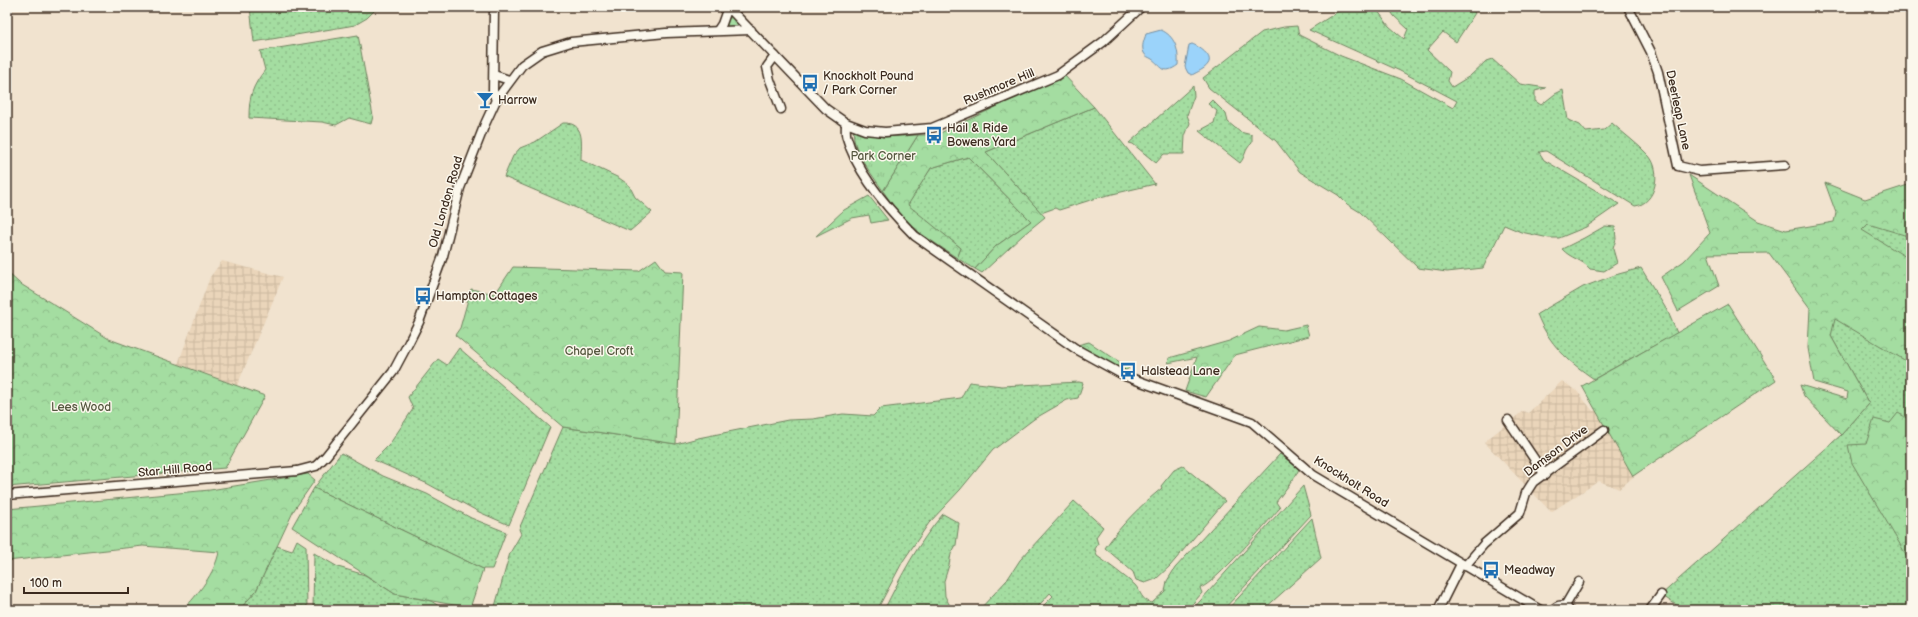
<svg xmlns="http://www.w3.org/2000/svg" width="1918" height="617" font-family="'Balsamiq Sans',sans-serif">
<style>
.industrial{fill:url(#industrial-grid)}
.grass{fill:url(#grass-dots);stroke:#708460}
.forest{fill:url(#forest-crowns);stroke:#708460}
.park{fill:url(#park-tufts);stroke:#708460}
.water{fill:#9bd3fa;stroke:#758fa2}
.lines{fill:none;stroke-linecap:round;stroke-linejoin:round}
.minor-casing{stroke:#3b2a1e;stroke-width:11}
.minor{stroke:#fbf7ec;stroke-width:8}
.labels{text-anchor:middle;dominant-baseline:central;stroke-width:3;stroke-linejoin:round;paint-order:stroke}
.poi-label{font-size:12px;fill:#3b2a1e;stroke:#fbf7ec;text-anchor:start}
.street-label{font-size:12px;fill:#3b2a1e;stroke:#fbf7ec}
.park-label{font-size:12px;fill:#55573f;stroke:#fbf7ec}
</style>
<defs>
<pattern id="industrial-grid" width="8" height="8" patternUnits="userSpaceOnUse"><rect width="8" height="8" fill="#ead5ba"/><path d="M0 4h8M4 0v8" fill="none" stroke="#cab79f"/></pattern>
<pattern id="grass-dots" width="8" height="8" patternUnits="userSpaceOnUse"><rect width="8" height="8" fill="#a4dda1"/><path d="M2 2h.1M6 6h.1" fill="none" stroke="#8ebe8a" stroke-width="1.8" stroke-linecap="round"/></pattern>
<pattern id="forest-crowns" width="20" height="18" patternUnits="userSpaceOnUse"><rect width="20" height="18" fill="#a4dda1"/><path d="M2 6a3 3 0 1 1 6 0M12 15a3 3 0 1 1 6 0" fill="none" stroke="#8ebe8a"/></pattern>
<pattern id="park-tufts" width="24" height="20" patternUnits="userSpaceOnUse"><rect width="24" height="20" fill="#a4dda1"/><path d="M3 7l-1-3M5 7V3M7 7l1-3M15 17l-1-3M17 17v-4M19 17l1-3" fill="none" stroke="#8ebe8a"/></pattern>
</defs>
<rect width="100%" height="100%" fill="#f1e3cf"/>
<filter id="ink" filterUnits="userSpaceOnUse"><feTurbulence type="fractalNoise" baseFrequency=".025" numOctaves="2"/><feDisplacementMap in="SourceGraphic" scale="8" xChannelSelector="R" yChannelSelector="G"/><feConvolveMatrix kernelMatrix="1 2 1 2 8 2 1 2 1" color-interpolation-filters="sRGB"/></filter>
<g filter="url(#ink)">
<g class="industrial">
<polygon points="222,261 283,277 237,386 178,364 210,277"/>
<polygon points="1562,381 1576,390 1593,411 1603,410 1651,462 1619,489 1599,481 1551,512 1484,442 1523,411 1528,413"/>
</g>
<g class="grass">
<polygon points="250,7 378,7 367,18 355,25 254,42"/>
<path d="M 1345,7 L 1375,7 L 1389,26 L 1404,39 L 1408,29 L 1394,16 L 1388,7 L 1470,7 L 1475,13 L 1456,42 L 1443,32 L 1427,50 L 1450,72 L 1448,81 L 1452,87 L 1470,76 L 1486,61 L 1492,59 L 1520,84 L 1546,88 L 1535,91 L 1535,101 L 1541,105 L 1555,94 L 1563,90 L 1568,120 L 1580,125 L 1586,132 L 1604,130 L 1612,123 C 1624,134 1638,144 1649,156 C 1662,171 1656,204 1635,206 L 1546,151 L 1539,152 L 1544,160 L 1619,204 L 1586,227 L 1559,238 L 1549,238 L 1521,232 L 1504,225 L 1483,268 L 1447,272 L 1418,268 L 1360,212 L 1347,204 L 1338,195 L 1300,172 L 1276,141 L 1209,88 L 1203,78 L 1262,32 L 1284,27 L 1297,26 L 1299,35 L 1341,56 L 1401,79 L 1453,108 L 1457,101 L 1400,71 L 1309,30 Z"/>
<polygon points="728,13 741,25 741,28 723,27"/>
<path d="M 358,35 L 373,116 L 371,124 L 349,118 L 336,125 L 322,122 L 249,118 C 249,96 252,87 265,70 L 260,51 Z"/>
<polygon points="1193,86 1194,96 1187,115 1190,123 1185,136 1184,154 1164,154 1156,163 1133,144 1129,143"/>
<path d="M 1212,100 L 1226,114 L 1228,122 L 1240,132 L 1252,135 L 1252,143 C 1244,150 1246,156 1240,163 L 1199,131 L 1214,123 L 1217,111 L 1208,104 Z"/>
<polygon points="1094,107 1155,184 1100,197 1059,210 1055,208 1041,213 986,152"/>
<path d="M 563,123 C 586,122 581,144 581,160 L 619,178 L 629,185 L 635,197 L 652,212 L 630,231 L 504,177 L 513,156 L 520,148 L 535,142 Z"/>
<polygon points="968,157 1031,221 996,246 975,269 957,258 961,248 907,206 931,168"/>
<polygon points="1911,184 1911,610 1684,610 1661,595 1841,435 1869,404 1831,336 1834,222"/>
<path d="M 1605,226 L 1615,227 L 1616,239 L 1613,249 L 1617,263 L 1604,271 L 1590,269 C 1582,259 1571,259 1562,249 L 1584,238 Z"/>
<path d="M 1641,268 L 1668,312 L 1677,333 L 1594,379 C 1568,361 1549,345 1537,314 L 1583,287 L 1615,275 Z"/>
<polygon points="459,348 550,427 509,525 479,512 428,484 374,460 389,445 413,409 408,397 438,359 447,365"/>
<polygon points="969,382 1002,386 1079,382 1083,383 1078,398 1067,400 1034,419 993,450 960,490 929,523 903,561 877,610 494,610 510,553 521,534 519,529 563,427 676,444 698,438 788,420 813,419 843,414 873,416 881,408 961,398"/>
<polygon points="341,453 383,476 427,494 471,518 506,532 492,569 483,569 314,488"/>
<path d="M 1280,454 L 1299,469 L 1295,477 L 1276,502 L 1280,508 C 1266,523 1215,584 1200,588 L 1202,593 L 1187,610 L 1039,610 L 1053,596 L 1050,593 L 1035,610 L 979,610 L 1007,580 L 1020,560 L 1074,501 L 1103,527 L 1096,537 L 1098,544 L 1095,549 L 1097,556 C 1110,565 1123,575 1135,585 C 1142,593 1140,599 1152,603 L 1165,591 L 1167,581 L 1175,568 Z"/>
<path d="M 1183,466 L 1225,501 L 1170,566 L 1156,579 L 1145,583 L 1136,580 L 1133,572 L 1105,548 C 1120,526 1141,505 1162,488 L 1161,486 L 1174,470 Z"/>
<polygon points="1303,486 1311,515 1223,610 1192,610"/>
<path d="M 943,514 L 959,523 L 956,545 L 951,554 L 949,565 L 944,581 L 945,596 L 952,610 L 884,610 C 901,576 918,543 943,514 Z"/>
<polygon points="1312,518 1321,558 1263,610 1227,610"/>
<polygon points="297,540 306,546 307,610 239,610 256,591 277,546 292,551"/>
<polygon points="314,553 338,567 365,575 395,594 431,601 445,610 313,610"/>
</g>
<g class="forest">
<polygon points="1064,75 1094,107 986,152 1045,217 1023,235 982,273 975,269 996,246 1031,221 968,157 931,168 908,205 961,248 957,258 920,233 901,217 883,191 918,135 936,135"/>
<polygon points="1689,175 1758,221 1786,230 1834,222 1836,213 1825,183 1865,199 1911,184 1911,237 1868,224 1862,230 1911,260 1911,370 1906,361 1835,319 1831,336 1869,404 1841,435 1804,396 1800,385 1847,399 1848,392 1814,382 1808,348 1810,308 1769,253 1708,254 1719,286 1678,311 1661,277 1684,261 1710,233"/>
<polygon points="869,196 888,220 871,223 869,215 852,218 816,236 844,210"/>
<polygon points="656,259 665,271 683,272 676,444 563,427 455,335 460,328 471,289 495,294 513,267 639,271"/>
<polygon points="7,272 19,283 109,339 265,396 225,468 7,487"/>
<polygon points="1728,304 1776,380 1633,476 1582,386"/>
<polygon points="1306,325 1309,336 1235,355 1206,397 1185,391 1197,357 1168,363 1169,358 1229,341 1259,327 1284,330"/>
<polygon points="1089,342 1129,368 1124,372 1077,345"/>
<polygon points="1898,413 1911,420 1911,563 1852,463 1848,445 1866,444 1874,419 1890,423"/>
<path d="M 308,474 L 315,480 L 294,510 L 256,591 L 239,610 L 183,610 C 198,594 215,573 219,552 L 143,546 L 7,561 L 7,509 L 210,490 Z"/>
<polygon points="314,488 483,569 470,608 395,594 292,527"/>
</g>
<path class="park" d="M 854,129 L 883,137 L 918,135 L 883,191 C 873,175 850,149 854,129 Z"/>
<g class="water">
<path d="M 1161,30 C 1175,36 1179,50 1178,65 C 1163,76 1162,66 1152,59 C 1149,57 1146,57 1144,53 C 1141,46 1144,41 1146,34 Z"/>
<path d="M 1192,44 C 1198,46 1214,56 1208,64 C 1205,69 1197,72 1192,75 L 1188,73 L 1185,67 L 1189,45 Z"/>
</g>
<g class="lines">
<g class="minor-casing">
<g id="minor">
<polyline points="494,7 493,92 496,100"/>
<polyline points="728,7 826,109 846,123 865,130 885,132 932,128 1058,75 1103,42 1141,7"/>
<polyline points="1628,7 1651,52 1658,72 1678,166 1699,171 1785,165"/>
<polyline points="718,30 722,24 728,7"/>
<polyline points="775,56 767,67 770,80 781,109"/>
<polyline points="494,75 509,80"/>
<path d="M 846,123 C 846,128 845,134 847,138 C 857,174 889,210 915,236 L 1076,349 L 1125,376 L 1252,422 L 1313,475 L 1540,610"/>
<polyline points="1508,420 1545,475"/>
<polyline points="7,495 297,471 316,466 326,456 393,372 409,342 419,322 443,256 460,188 485,124 496,100 522,65 542,51 571,42 666,33 751,30"/>
<polyline points="1465,566 1484,544 1520,513 1526,493 1533,482 1604,430"/>
<polyline points="1565,606 1579,582"/>
<polyline points="1438,610 1461,564"/>
<path d="M 1553,610 C 1558,604 1564,604 1569,610"/>
<polyline points="1650,610 1661,595"/>
</g>
</g>
<use href="#minor" class="minor"/>
</g>
</g>
<defs>
<g id="bus-bare" transform="scale(1.38)"><path d="M-5-6H5V4H4V6H2V4H-2V6H-4V4H-5ZM-3.5-4V0h7V-4ZM-3.5 1.2v1.5H-2V1.2ZM2 1.2v1.5H3.5V1.2Z" fill="#1f6fb2" stroke="#fbf7ec" stroke-width="2.5" paint-order="stroke"/></g>
<g id="bar-bare" transform="scale(1.38)"><path d="M-6-5H6L.8 .8V4.5H3.5V6h-7V4.5H-.8V.8Z" fill="#1f6fb2" stroke="#fbf7ec" stroke-width="2.5" paint-order="stroke"/></g>
</defs>
<g fill-rule="evenodd">
<use href="#bus-bare" x="810" y="83"/>
<use href="#bar-bare" x="485" y="100"/>
<use href="#bus-bare" x="934" y="135"/>
<use href="#bus-bare" x="423" y="296"/>
<use href="#bus-bare" x="1128" y="371"/>
<use href="#bus-bare" x="1491" y="570"/>
</g>
<g class="labels">
<g class="poi-label">
<text x="823" y="76">Knockholt Pound<tspan x="823" dy="14">/ Park Corner</tspan></text>
<text x="498" y="100">Harrow</text>
<text x="947" y="128">Hail &amp; Ride<tspan x="947" dy="14">Bowens Yard</tspan></text>
<text x="436" y="296">Hampton Cottages</text>
<text x="1141" y="371">Halstead Lane</text>
<text x="1504" y="570">Meadway</text>
</g>
<g class="street-label">
<text transform="translate(999 87) rotate(-23)">Rushmore Hill</text>
<text transform="translate(1678 110) rotate(78)">Deerleap Lane</text>
<text transform="translate(446 202) rotate(-74)">Old London Road</text>
<text transform="translate(1556 451) rotate(-37)">Damson Drive</text>
<text transform="translate(175 470) rotate(-5)">Star Hill Road</text>
<text transform="translate(1351 482) rotate(32)">Knockholt Road</text>
</g>
<g class="park-label">
<text x="883" y="156">Park Corner</text>
<text x="599" y="351">Chapel Croft</text>
<text x="81" y="407">Lees Wood</text>
</g>
</g>
<rect width="1918" height="617" fill="none" stroke="#fbf7ec" stroke-width="24"/>
<rect x="12" y="12" width="1894" height="593" fill="none" stroke="#3b2a1e" stroke-width="1.5" filter="url(#ink)"/>
<path d="M24 587v6h104v-6" fill="none" stroke="#3b2a1e" stroke-width="2"/>
<text x="30" y="587" font-size="12" fill="#3b2a1e" stroke="#fbf7ec" stroke-width="3" paint-order="stroke">100 m</text>
</svg>
